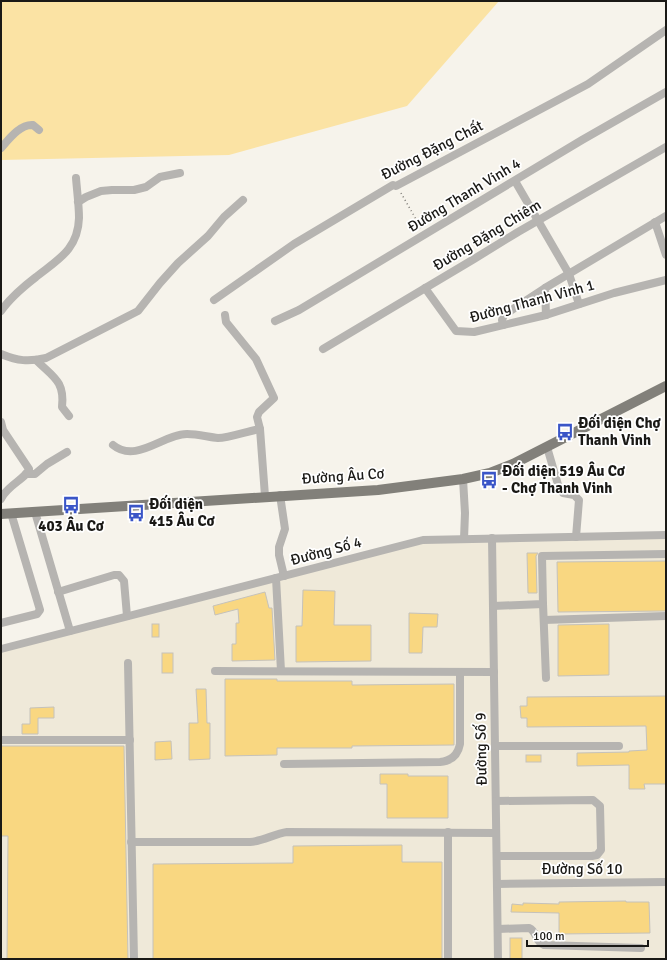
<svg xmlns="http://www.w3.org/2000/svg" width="667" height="960" font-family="Signika,sans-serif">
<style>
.built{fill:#efe9d9}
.green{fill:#fbe3a4}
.building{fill:#f9d781;stroke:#c5c2bb}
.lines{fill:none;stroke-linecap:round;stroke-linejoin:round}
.path{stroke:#7e7c77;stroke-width:1.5;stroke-dasharray:1 3;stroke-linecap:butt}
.minor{stroke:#b6b4b1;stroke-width:8}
.major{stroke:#82807a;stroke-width:10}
.labels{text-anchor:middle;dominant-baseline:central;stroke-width:3.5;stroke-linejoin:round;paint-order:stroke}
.street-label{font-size:15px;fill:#1a1916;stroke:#fff}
.poi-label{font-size:15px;font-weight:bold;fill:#1a1916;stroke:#fff;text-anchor:start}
</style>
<rect width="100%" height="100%" fill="#f6f3eb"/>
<polygon class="built" points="666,537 666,959 1,959 1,649 423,540"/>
<polygon class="green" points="1,1 499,1 407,106 229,155 1,160"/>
<g class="building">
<polygon points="527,553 538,553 536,556 537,593 528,593"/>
<polygon points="666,561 666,611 558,612 557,562"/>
<polygon points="303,590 335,591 334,625 371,625 371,661 296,662 296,626 302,626"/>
<polygon points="265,592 269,608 272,608 275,660 232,661 232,644 236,644 236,623 239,623 238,609 215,615 213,606"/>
<polygon points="409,613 438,614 437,627 423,627 422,653 409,653"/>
<rect x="152" y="624" width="7" height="13"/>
<polygon points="609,624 609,675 558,676 558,625"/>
<rect x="162" y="653" width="11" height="20"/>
<polygon points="225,679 277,679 277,681 352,681 352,685 454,684 454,745 352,746 352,748 277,748 277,755 225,756"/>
<polygon points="196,689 206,689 207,723 210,723 210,759 189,760 189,723 198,723"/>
<polygon points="666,696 666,784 644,784 645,789 629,789 629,765 577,766 577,753 629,752 629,751 647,750 646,726 527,727 527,718 521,718 520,706 527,706 527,697"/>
<polygon points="54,707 54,718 38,718 38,734 22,734 22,724 30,724 30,708"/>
<polygon points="171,741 172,759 155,760 155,742"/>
<polygon points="1,746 124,746 128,959 7,959 8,836 1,836"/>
<rect x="526" y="755" width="15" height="7"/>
<polygon points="380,774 408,774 408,776 448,776 448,818 387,818 387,784 380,784"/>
<polygon points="402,845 402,862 442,862 442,959 153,959 153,864 293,863 293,846"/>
<polygon points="626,901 626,902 649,902 650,933 559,934 559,913 511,912 512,904 523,905 523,903 559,904 559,902"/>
<rect x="510" y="938" width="12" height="21"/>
</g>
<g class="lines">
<polyline class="path" points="401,193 421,228"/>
<g class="minor">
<path d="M 1,148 C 9,139 20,124 33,125 L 39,130"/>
<polyline points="515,181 569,274 579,304"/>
<polyline points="78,202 86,197 101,191 112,190 134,190 146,187 160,177 180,173"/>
<polyline points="655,222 666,255"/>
<polyline points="425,288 456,331 474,332 546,315 614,293 666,280"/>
<polyline points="214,300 294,244 393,185 396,186 588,84 666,30"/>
<path d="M 1,311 C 10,298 23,287 36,277 C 57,260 78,250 79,218 C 79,205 77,191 76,178"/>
<polyline points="225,315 226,322 256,359 274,398 259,412 257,417 260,429 265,496"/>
<polyline points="546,315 545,288 666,216"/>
<polyline points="275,321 299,310 582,140 666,92"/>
<polyline points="503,325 502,320 504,315 545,288"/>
<polyline points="323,349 474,259 518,232 666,147"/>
<path d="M 1,354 C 18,361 28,362 46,358 L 138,311 L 160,283 L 178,263 L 208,236 L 224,217 L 243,200"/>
<path d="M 36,360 C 53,377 65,381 62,407 L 69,416"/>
<path d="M 1,422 L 3,430 L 29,469 C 26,479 7,485 1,499"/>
<path d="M 113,445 C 136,464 163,434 187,434 C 198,434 208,437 218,438 C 229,438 248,431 260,429"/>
<polyline points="547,447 559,488 563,493 574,495 579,500 576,537"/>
<polyline points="26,474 35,474 47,464 67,452"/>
<polyline points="463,479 465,513 464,539"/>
<polyline points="280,495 285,529 279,547 279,555 284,576"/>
<polyline points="35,512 70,631"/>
<polyline points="492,538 498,959"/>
<polyline points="276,578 281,671"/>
<polyline points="58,592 114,575 119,575 124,581 127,616"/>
<polyline points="543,604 546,678"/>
<polyline points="493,606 543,604 542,556 666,554"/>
<polyline points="544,620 666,616"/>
<polyline points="1,623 37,614 40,610 11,513"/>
<polyline points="1,649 423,540 666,535"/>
<polyline points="128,663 134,959"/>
<polyline points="215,671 494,672"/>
<polyline points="1,740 130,740"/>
<polyline points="495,746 619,746"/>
<path d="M 284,764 L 440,762 C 451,761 458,755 460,744 L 460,672"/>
<polyline points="496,801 593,800 600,806 601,850 597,855 592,856 497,856"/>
<polyline points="448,832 448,959"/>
<path d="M 131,842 L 250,842 C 263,841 274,834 287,832 L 496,833"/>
<polyline points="497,884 666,882"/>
<path d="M 498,929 L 529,928 C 538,932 534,941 544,945 L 641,948"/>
</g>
<polyline class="major" points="1,514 378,490 463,479 490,473 513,464 666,386"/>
</g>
<defs>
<g id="bus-bare" transform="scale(1.38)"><path d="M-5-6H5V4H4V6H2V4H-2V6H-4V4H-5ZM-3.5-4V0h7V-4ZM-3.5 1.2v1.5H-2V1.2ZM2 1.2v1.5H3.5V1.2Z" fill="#3a55c7" stroke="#fff" stroke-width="2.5" paint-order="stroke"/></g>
</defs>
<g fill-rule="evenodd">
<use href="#bus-bare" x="565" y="432"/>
<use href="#bus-bare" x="489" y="480"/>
<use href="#bus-bare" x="71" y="505"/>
<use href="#bus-bare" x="136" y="513"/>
</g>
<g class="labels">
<g class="street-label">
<text transform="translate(432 150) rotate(-27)">Đường Đặng Chất</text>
<text transform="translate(464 195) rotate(-31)">Đường Thanh Vinh 4</text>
<text transform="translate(487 235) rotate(-31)">Đường Đặng Chiêm</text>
<text transform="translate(532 301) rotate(-15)">Đường Thanh Vinh 1</text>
<text transform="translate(343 476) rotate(-4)">Đường Âu Cơ</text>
<text transform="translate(326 551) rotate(-15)">Đường Số 4</text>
<text transform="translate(481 749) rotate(-91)">Đường Số 9</text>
<text x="582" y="869">Đường Số 10</text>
</g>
<g class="poi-label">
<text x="578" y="423">Đối diện Chợ<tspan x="578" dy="17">Thanh Vinh</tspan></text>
<text x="502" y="471">Đối diện 519 Âu Cơ<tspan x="502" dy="17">- Chợ Thanh Vinh</tspan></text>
<text x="149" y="504">Đối diện<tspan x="149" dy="17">415 Âu Cơ</tspan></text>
<text x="71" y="526" text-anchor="middle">403 Âu Cơ</text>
</g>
</g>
<rect width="667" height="960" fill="none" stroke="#1a1916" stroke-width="4"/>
<path d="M527 940v6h121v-6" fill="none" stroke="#1a1916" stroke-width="2"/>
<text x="533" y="940" font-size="12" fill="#1a1916" stroke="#ffffff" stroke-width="3" paint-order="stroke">100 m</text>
</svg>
